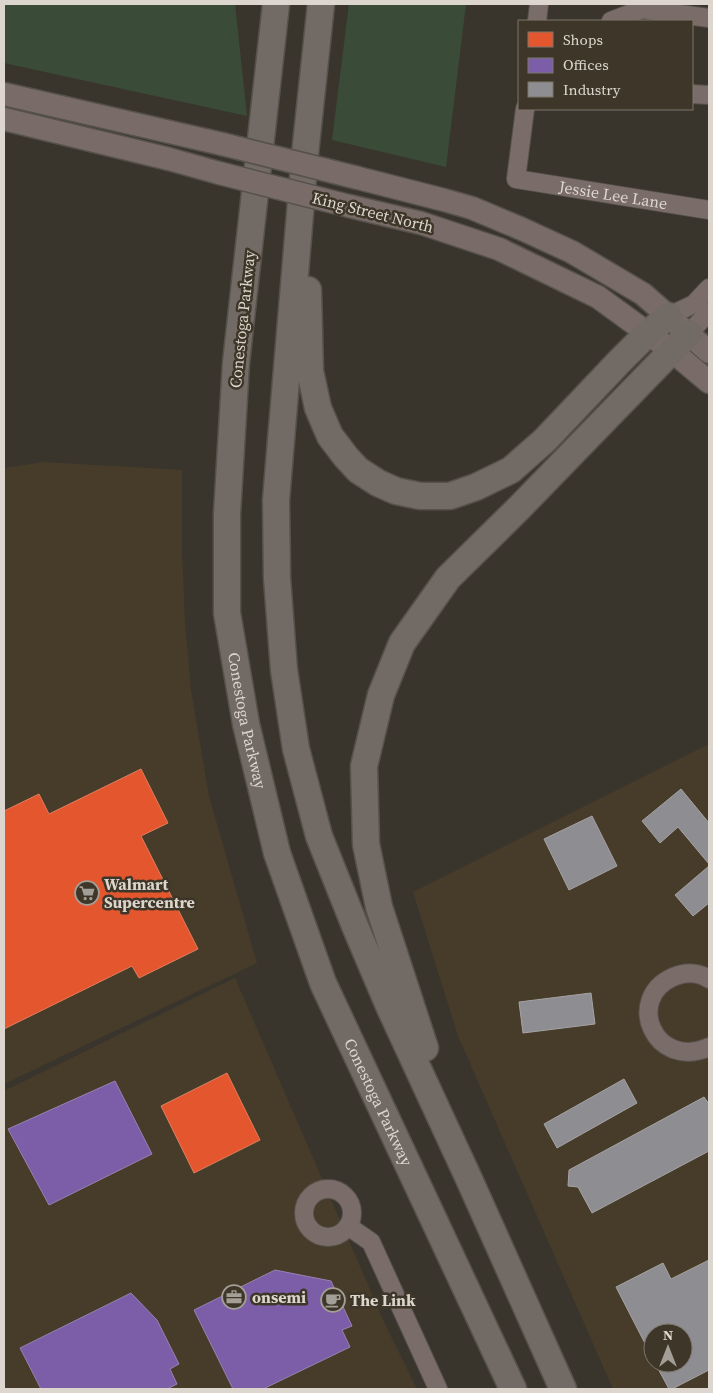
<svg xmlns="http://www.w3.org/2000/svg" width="713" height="1393" font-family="'Source Serif 4',serif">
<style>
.built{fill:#473c2a;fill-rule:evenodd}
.green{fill:#3a4c37}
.shops{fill:#e4572e;stroke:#e27d5e}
.offices{fill:#7b5ea7;stroke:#9882b3}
.industry{fill:#8d8d92;stroke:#a5a3a4}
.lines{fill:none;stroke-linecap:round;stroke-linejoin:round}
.minor-casing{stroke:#56514b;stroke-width:20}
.major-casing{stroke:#56514b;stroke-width:25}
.highway-casing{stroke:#56514b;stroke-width:29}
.minor{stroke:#7a6c69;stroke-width:18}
.major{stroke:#796c68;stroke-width:22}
.highway{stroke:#726a64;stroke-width:26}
.major-bridge-casing{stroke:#56514b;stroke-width:25;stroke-linecap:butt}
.major-bridge{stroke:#796c68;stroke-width:22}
.labels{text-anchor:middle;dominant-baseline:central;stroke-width:5;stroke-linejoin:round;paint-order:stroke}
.street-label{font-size:16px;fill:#dcd6ce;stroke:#3e3628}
.poi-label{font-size:16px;font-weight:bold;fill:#dcd6ce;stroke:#3e3628;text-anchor:start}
</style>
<rect width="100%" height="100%" fill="#39352d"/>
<g class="built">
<polygon points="44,462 182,470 182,550 185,623 191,690 209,796 257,963 4,1084 4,468"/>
<path d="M 709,744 L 709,1389 L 613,1389 L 458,1036 L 413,892 ZM 653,1333 L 683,1333 L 683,1363 L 653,1363 Z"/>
<polygon points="235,978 385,1324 417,1389 4,1389 4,1091"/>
</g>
<g class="green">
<polygon points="4,4 235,4 247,116 4,63"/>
<polygon points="349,4 466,4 446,167 332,140"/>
</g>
<g class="shops">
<polygon points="141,769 168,823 141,836 198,949 139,978 132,966 4,1029 4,811 39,794 49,814"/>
<polygon points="227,1073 260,1140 194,1173 161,1106"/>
</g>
<g class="offices">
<polygon points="115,1081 152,1154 49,1205 8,1129"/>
<polygon points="275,1270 331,1281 352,1326 342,1330 350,1347 263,1389 233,1389 194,1310"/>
<polygon points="131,1293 157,1320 179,1364 170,1369 177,1384 167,1389 41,1389 20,1348"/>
</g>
<g class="industry">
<polygon points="681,789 709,823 709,864 678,827 660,843 642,821"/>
<polygon points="592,816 617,866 569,890 544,839"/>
<polygon points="709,866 709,903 693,916 675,895"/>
<polygon points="591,993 595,1024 523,1033 519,1002"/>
<polygon points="624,1079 637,1103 557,1148 544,1124"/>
<polygon points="704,1097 709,1104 709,1151 592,1213 578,1187 568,1186 569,1170"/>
<polygon points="709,1260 709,1370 672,1389 669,1389 655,1363 683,1363 683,1333 653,1333 653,1359 616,1287 663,1263 671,1279"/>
</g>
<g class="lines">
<g class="minor-casing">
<g id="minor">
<polyline points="537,21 539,4"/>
<polyline points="611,21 642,9 709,18"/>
<polyline points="692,94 709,95"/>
<path id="s1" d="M 525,109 L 516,179 L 709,210"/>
<polyline points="669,316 694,304 709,288"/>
<polyline points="689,333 709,312"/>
<path d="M 709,979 C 698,972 685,972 673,977 C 624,999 655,1071 709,1047"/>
<circle cx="328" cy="1213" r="24"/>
<polyline points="348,1226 371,1242 438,1389"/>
</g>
</g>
<g class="major-casing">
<g id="major">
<polyline points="4,94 222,144"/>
<polyline points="4,119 169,159 219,173"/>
<polyline points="358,178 444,200 472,208 522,229 572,252 643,294 709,352"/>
<polyline points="349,206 421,223 499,249 598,297 672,351 709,382"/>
</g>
</g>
<g class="highway-casing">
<g id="highway">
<path id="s2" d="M 276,4 L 236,363 L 227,514 L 227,613 L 246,724 L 277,853 L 323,983 L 513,1389"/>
<polyline points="321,4 305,154 276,500 277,578 284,670 296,749 319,836 355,926 389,1006 469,1179 563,1389"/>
<polyline points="308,290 310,371 318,408 330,436 346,457 358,470 378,483 396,491 420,496 450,496 476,487 511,470 545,440 619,362 648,333 669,316"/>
<polyline points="425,1048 379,907 366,844 364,766 381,695 402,643 448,578 519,508 689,333"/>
</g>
</g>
<use href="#minor" class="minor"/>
<use href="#major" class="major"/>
<use href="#highway" class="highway"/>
<g class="major-bridge-casing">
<g id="major-bridge">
<polyline points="222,144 358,178"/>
<polyline points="219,173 349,206"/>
</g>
</g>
<use href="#major-bridge" class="major-bridge"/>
</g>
<defs>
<g id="supermarket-ring" transform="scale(1.25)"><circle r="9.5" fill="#3e3628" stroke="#a39e96" stroke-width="1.5"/><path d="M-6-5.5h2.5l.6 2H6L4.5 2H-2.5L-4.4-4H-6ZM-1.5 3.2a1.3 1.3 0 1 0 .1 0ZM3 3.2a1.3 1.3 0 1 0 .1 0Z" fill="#a39e96"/></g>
<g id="office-ring" transform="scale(1.25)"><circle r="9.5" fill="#3e3628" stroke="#a39e96" stroke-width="1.5"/><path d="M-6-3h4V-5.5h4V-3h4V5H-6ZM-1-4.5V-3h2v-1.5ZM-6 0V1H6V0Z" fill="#a39e96"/></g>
<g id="cafe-ring" transform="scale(1.25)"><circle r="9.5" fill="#3e3628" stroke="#a39e96" stroke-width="1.5"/><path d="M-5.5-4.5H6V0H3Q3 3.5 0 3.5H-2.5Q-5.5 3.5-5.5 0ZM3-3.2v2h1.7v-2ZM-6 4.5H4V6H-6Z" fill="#a39e96"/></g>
</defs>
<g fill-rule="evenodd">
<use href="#supermarket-ring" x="87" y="893"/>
<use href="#office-ring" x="234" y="1297"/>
<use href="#cafe-ring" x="333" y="1300"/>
</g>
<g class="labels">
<g class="street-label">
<text stroke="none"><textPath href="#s1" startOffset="169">Jessie Lee Lane</textPath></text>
<text transform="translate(373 212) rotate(14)">King Street North</text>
<text transform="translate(242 319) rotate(-84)">Conestoga Parkway</text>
<text stroke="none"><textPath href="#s2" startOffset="721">Conestoga Parkway</textPath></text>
<text stroke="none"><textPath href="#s2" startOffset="1126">Conestoga Parkway</textPath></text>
</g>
<g class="poi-label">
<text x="104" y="884">Walmart<tspan x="104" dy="18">Supercentre</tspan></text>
<text x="252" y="1297">onsemi</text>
<text x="350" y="1300">The Link</text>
</g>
</g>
<rect width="713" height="1393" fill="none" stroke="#dcd6ce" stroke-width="10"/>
<rect x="518" y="20" width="175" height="90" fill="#3e3628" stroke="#7d766a"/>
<rect x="528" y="32" width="25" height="15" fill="#e4572e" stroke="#7d766a"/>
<text x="563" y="45" font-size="15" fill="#dcd6ce">Shops</text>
<rect x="528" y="58" width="25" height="15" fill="#7b5ea7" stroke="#7d766a"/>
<text x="563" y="70" font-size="15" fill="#dcd6ce">Offices</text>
<rect x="528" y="82" width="25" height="15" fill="#8d8d92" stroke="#7d766a"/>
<text x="563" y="95" font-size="15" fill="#dcd6ce">Industry</text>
<g transform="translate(668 1348)"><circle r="24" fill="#3e3628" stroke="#7d766a"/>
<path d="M0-4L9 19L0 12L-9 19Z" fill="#a39e96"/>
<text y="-8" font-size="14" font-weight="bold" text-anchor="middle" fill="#dcd6ce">N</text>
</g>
</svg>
